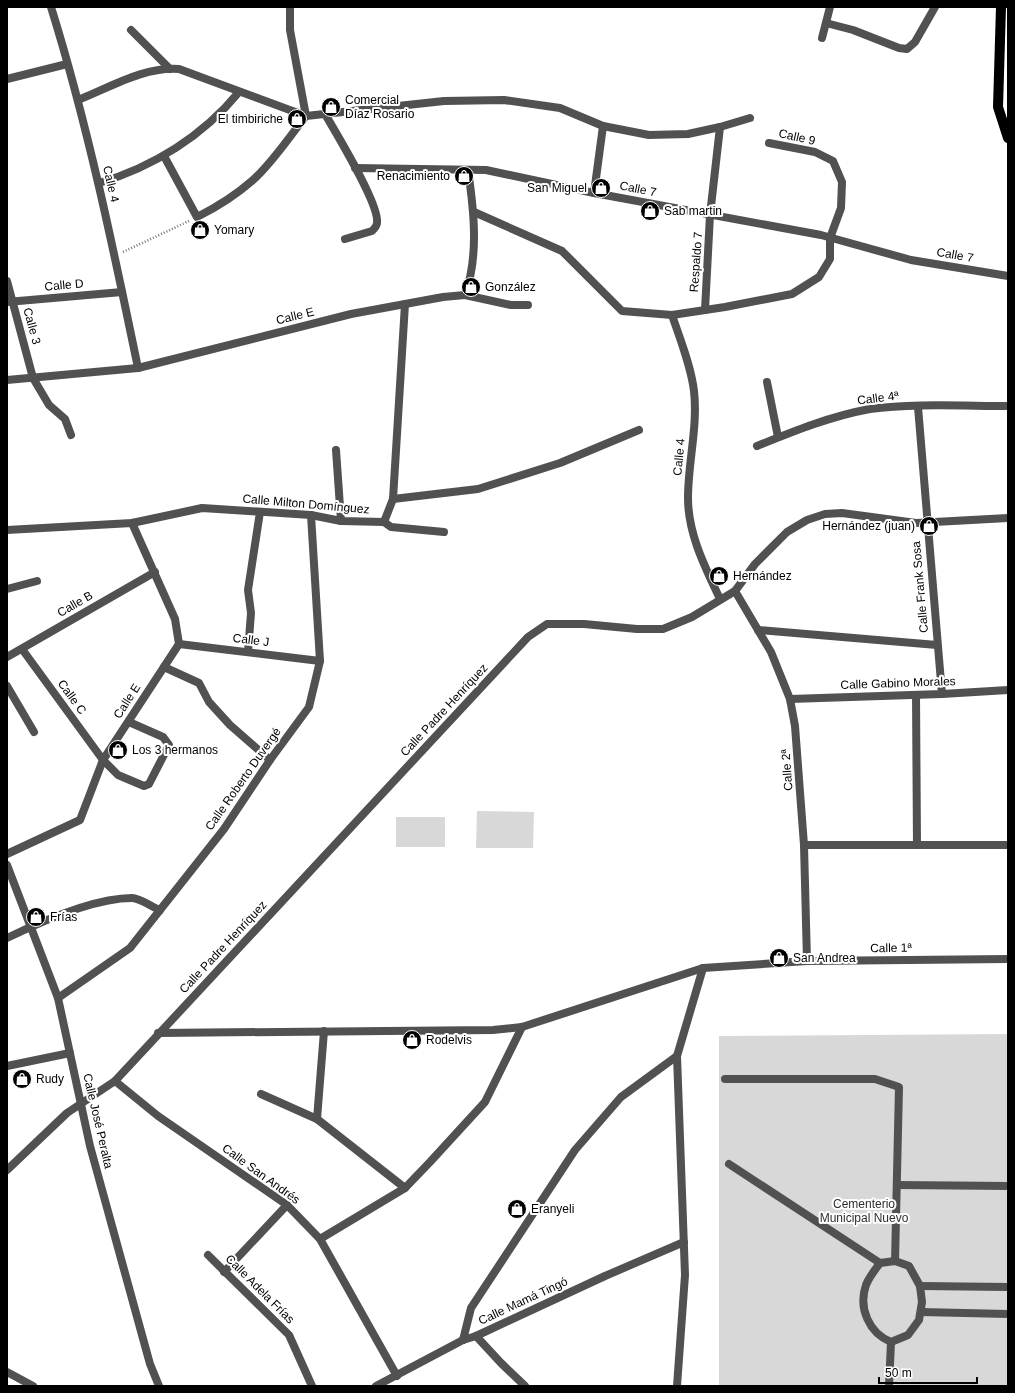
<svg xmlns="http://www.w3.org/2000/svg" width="1015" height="1393" font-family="Arial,sans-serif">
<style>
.green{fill:#d8d8d8}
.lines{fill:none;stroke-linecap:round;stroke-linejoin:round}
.path{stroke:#737373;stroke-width:2.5;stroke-dasharray:1 2;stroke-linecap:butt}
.street{stroke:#515151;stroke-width:8}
.primary{stroke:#000;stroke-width:10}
.labels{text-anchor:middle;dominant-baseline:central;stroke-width:4;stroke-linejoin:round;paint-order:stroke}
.poi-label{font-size:12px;fill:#000;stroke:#fff;text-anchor:start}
.street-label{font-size:12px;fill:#000;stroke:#fff}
.park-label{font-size:12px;fill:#2f2f2f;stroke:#fff}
</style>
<rect width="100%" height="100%" fill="#fff"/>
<g class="green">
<polygon points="477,811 534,812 533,848 476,848"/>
<rect x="396" y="817" width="49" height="30"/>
<polygon points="1008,1034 1008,1386 719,1386 719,1036"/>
</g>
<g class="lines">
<polyline class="path" points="123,252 189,221"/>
<g class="street">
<path d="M 51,7 C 88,126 113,247 138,368"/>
<polyline points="826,23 853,30 899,48 907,49 915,42 935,7"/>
<polyline points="131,30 170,69"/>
<polyline points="822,38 830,7"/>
<polyline points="7,79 67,64"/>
<path d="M 78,100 C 109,88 145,66 179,69 L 306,116 L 444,101 L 504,100 L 560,108 L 603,126 L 649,135 L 688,134 L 720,127 L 750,118"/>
<path d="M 325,114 C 336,133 380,205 377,223 C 377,226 374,229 372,231 L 345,239"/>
<path d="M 164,156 L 197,217 C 217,207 236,195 253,180 C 273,162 289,137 306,116 L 290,30 L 290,7"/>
<polyline points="355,168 486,170 594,193 821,235 911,260 1008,276"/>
<path d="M 99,183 C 153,167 203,136 239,92"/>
<polyline points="594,193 603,126"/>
<polyline points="474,212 562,251 622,311 672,315 725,307 792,294 819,277 830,259 830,238 841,208 842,182 833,161 815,152 769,143"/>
<polyline points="7,281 33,378 49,405 65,419 71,435"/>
<polyline points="465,295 511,305 528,305"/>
<polyline points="7,302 122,292"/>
<polyline points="705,310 710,215 720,127"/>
<path d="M 672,315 C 680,339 691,366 694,391 C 698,427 688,462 688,498 C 688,534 705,567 720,599"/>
<path d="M 7,380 L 138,368 L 351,314 L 443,297 L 465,295 C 479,256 474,211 468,170"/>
<polyline points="767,382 778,437"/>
<polyline points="918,407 942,694"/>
<path d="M 757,446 C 794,431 831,416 870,409 C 912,403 965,406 1008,406"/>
<polyline points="336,450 341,521"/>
<polyline points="393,499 478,489 560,463 639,430"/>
<polyline points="384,522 391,527 444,532"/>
<polyline points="7,530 132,523 202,508 311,515 341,521 384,522 393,499 405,304"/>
<polyline points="7,589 37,581"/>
<polyline points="735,591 771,652 790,699 795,726 804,845 807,961"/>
<polyline points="758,630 937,645"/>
<polyline points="179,644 320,661"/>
<polyline points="22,649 103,760 118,775 144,786 149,784 169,745 163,737 129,722"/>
<polyline points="248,652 251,613 248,590 260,512"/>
<polyline points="7,657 155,572"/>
<polyline points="164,667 199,683 209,702 230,725 270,760"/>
<polyline points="7,686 34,732"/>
<polyline points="916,695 917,845"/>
<polyline points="790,699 942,694 1008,690"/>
<polyline points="804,845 1008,845"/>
<polyline points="7,854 80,820 103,760 179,644 175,619 132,523"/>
<polyline points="7,865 58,998 90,1146 150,1364 159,1386"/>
<path d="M 7,938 C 40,922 95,898 132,898 C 140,898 152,907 160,910"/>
<polyline points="703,968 807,961 1008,959"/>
<polyline points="58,998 130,948 224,829 270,760 309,707 320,661 311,515"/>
<polyline points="324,1031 317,1119 405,1188"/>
<polyline points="158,1033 493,1030 522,1027 703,968 677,1056 621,1097 575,1150 471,1308 463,1340"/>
<polyline points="677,1056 685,1275 677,1386"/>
<polyline points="7,1066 70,1053"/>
<polyline points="725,1079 875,1079 899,1087 895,1261"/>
<polyline points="115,1081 158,1116 287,1205 320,1239 397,1376"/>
<polyline points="261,1094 317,1119"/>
<polyline points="729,1164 880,1263"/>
<polyline points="7,1170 67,1113 115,1081 528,637 547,624 584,624 637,629 663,629 692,617 735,591 755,564 787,532 807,520 825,514 842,513 916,523 1008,518"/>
<polyline points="897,1185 1008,1186"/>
<polyline points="320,1239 405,1188 430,1162 485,1102 522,1027"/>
<polyline points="208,1255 289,1335 312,1386"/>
<path d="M 895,1261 L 909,1266 L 920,1286 L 922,1302 L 919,1320 L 908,1335 L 891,1342 C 869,1333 858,1308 866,1285 C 869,1277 875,1270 880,1263 Z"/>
<polyline points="224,1272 287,1205"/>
<polyline points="920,1286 1008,1287"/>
<polyline points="921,1312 1008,1314"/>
<polyline points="476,1336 501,1363 525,1386"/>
<polyline points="7,1372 33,1386"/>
<polyline points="376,1386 463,1340 476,1336 605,1276 684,1242"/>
<polyline points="889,1386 891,1342"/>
</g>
<polyline class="primary" points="1001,7 998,107 1008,138"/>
</g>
<defs>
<g id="shop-disc" transform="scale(1)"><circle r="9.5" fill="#000" stroke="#fff"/><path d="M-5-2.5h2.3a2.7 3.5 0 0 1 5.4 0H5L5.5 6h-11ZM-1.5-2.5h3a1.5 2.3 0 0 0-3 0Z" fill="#fff"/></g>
</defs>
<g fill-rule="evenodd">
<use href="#shop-disc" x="331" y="107"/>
<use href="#shop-disc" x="297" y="119"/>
<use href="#shop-disc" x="464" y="176"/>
<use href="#shop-disc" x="601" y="188"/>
<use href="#shop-disc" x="650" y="211"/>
<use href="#shop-disc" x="200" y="230"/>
<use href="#shop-disc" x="471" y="287"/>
<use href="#shop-disc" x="929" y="526"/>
<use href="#shop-disc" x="719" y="576"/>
<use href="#shop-disc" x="118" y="750"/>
<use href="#shop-disc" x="36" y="917"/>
<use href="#shop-disc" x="779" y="958"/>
<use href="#shop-disc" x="412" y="1040"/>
<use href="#shop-disc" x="22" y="1079"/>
<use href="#shop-disc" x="517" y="1209"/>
</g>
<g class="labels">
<g class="poi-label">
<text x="345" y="100">Comercial<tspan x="345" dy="14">Díaz Rosario</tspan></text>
<text x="283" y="119" text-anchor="end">El timbiriche</text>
<text x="450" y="176" text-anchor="end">Renacimiento</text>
<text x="587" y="188" text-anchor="end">San Miguel</text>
<text x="664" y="211">Sab martin</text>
<text x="214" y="230">Yomary</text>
<text x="485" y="287">González</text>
<text x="915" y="526" text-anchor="end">Hernández (juan)</text>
<text x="733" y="576">Hernández</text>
<text x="132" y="750">Los 3 hermanos</text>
<text x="50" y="917">Frías</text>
<text x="793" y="958">San Andrea</text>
<text x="426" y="1040">Rodelvis</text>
<text x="36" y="1079">Rudy</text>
<text x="531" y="1209">Eranyeli</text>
</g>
<g class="street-label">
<text transform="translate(797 137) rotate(13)">Calle 9</text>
<text transform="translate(111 184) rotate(77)">Calle 4</text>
<text transform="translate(638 189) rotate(11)">Calle 7</text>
<text transform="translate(955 255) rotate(10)">Calle 7</text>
<text transform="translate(696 262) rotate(-86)">Respaldo 7</text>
<text transform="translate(64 285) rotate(-5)">Calle D</text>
<text transform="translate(295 316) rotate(-14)">Calle E</text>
<text transform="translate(32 326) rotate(75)">Calle 3</text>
<text transform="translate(878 398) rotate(-7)">Calle 4ª</text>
<text transform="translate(679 457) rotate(-85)">Calle 4</text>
<text transform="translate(306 504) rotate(5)">Calle Milton Domínguez</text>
<text transform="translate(920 587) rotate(-95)">Calle Frank Sosa</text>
<text transform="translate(75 604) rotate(-30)">Calle B</text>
<text transform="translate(251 640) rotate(7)">Calle J</text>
<text transform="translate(898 683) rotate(-2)">Calle Gabino Morales</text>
<text transform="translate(72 697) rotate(54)">Calle C</text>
<text transform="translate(127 701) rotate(-57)">Calle E</text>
<text transform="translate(444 710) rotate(-47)">Calle Padre Henríquez</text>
<text transform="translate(787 770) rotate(-94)">Calle 2ª</text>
<text transform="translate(243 779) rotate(-55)">Calle Roberto Duvergé</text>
<text transform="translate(223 947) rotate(-47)">Calle Padre Henríquez</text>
<text transform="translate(891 948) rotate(-1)">Calle 1ª</text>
<text transform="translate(98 1121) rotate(77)">Calle José Peralta</text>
<text transform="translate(261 1174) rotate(36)">Calle San Andrés</text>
<text transform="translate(260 1289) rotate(45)">Calle Adela Frías</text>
<text transform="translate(523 1301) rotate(-25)">Calle Mamá Tingó</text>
</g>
<g class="park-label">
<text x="864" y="1204">Cementerio<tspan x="864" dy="14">Municipal Nuevo</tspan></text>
</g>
</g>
<rect width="1015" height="1393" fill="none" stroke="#000000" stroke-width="16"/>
<path d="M879 1377v6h98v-6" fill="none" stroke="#000000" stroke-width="2"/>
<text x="885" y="1377" font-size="12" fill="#000000" stroke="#ffffff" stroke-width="3" paint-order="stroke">50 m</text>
</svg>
